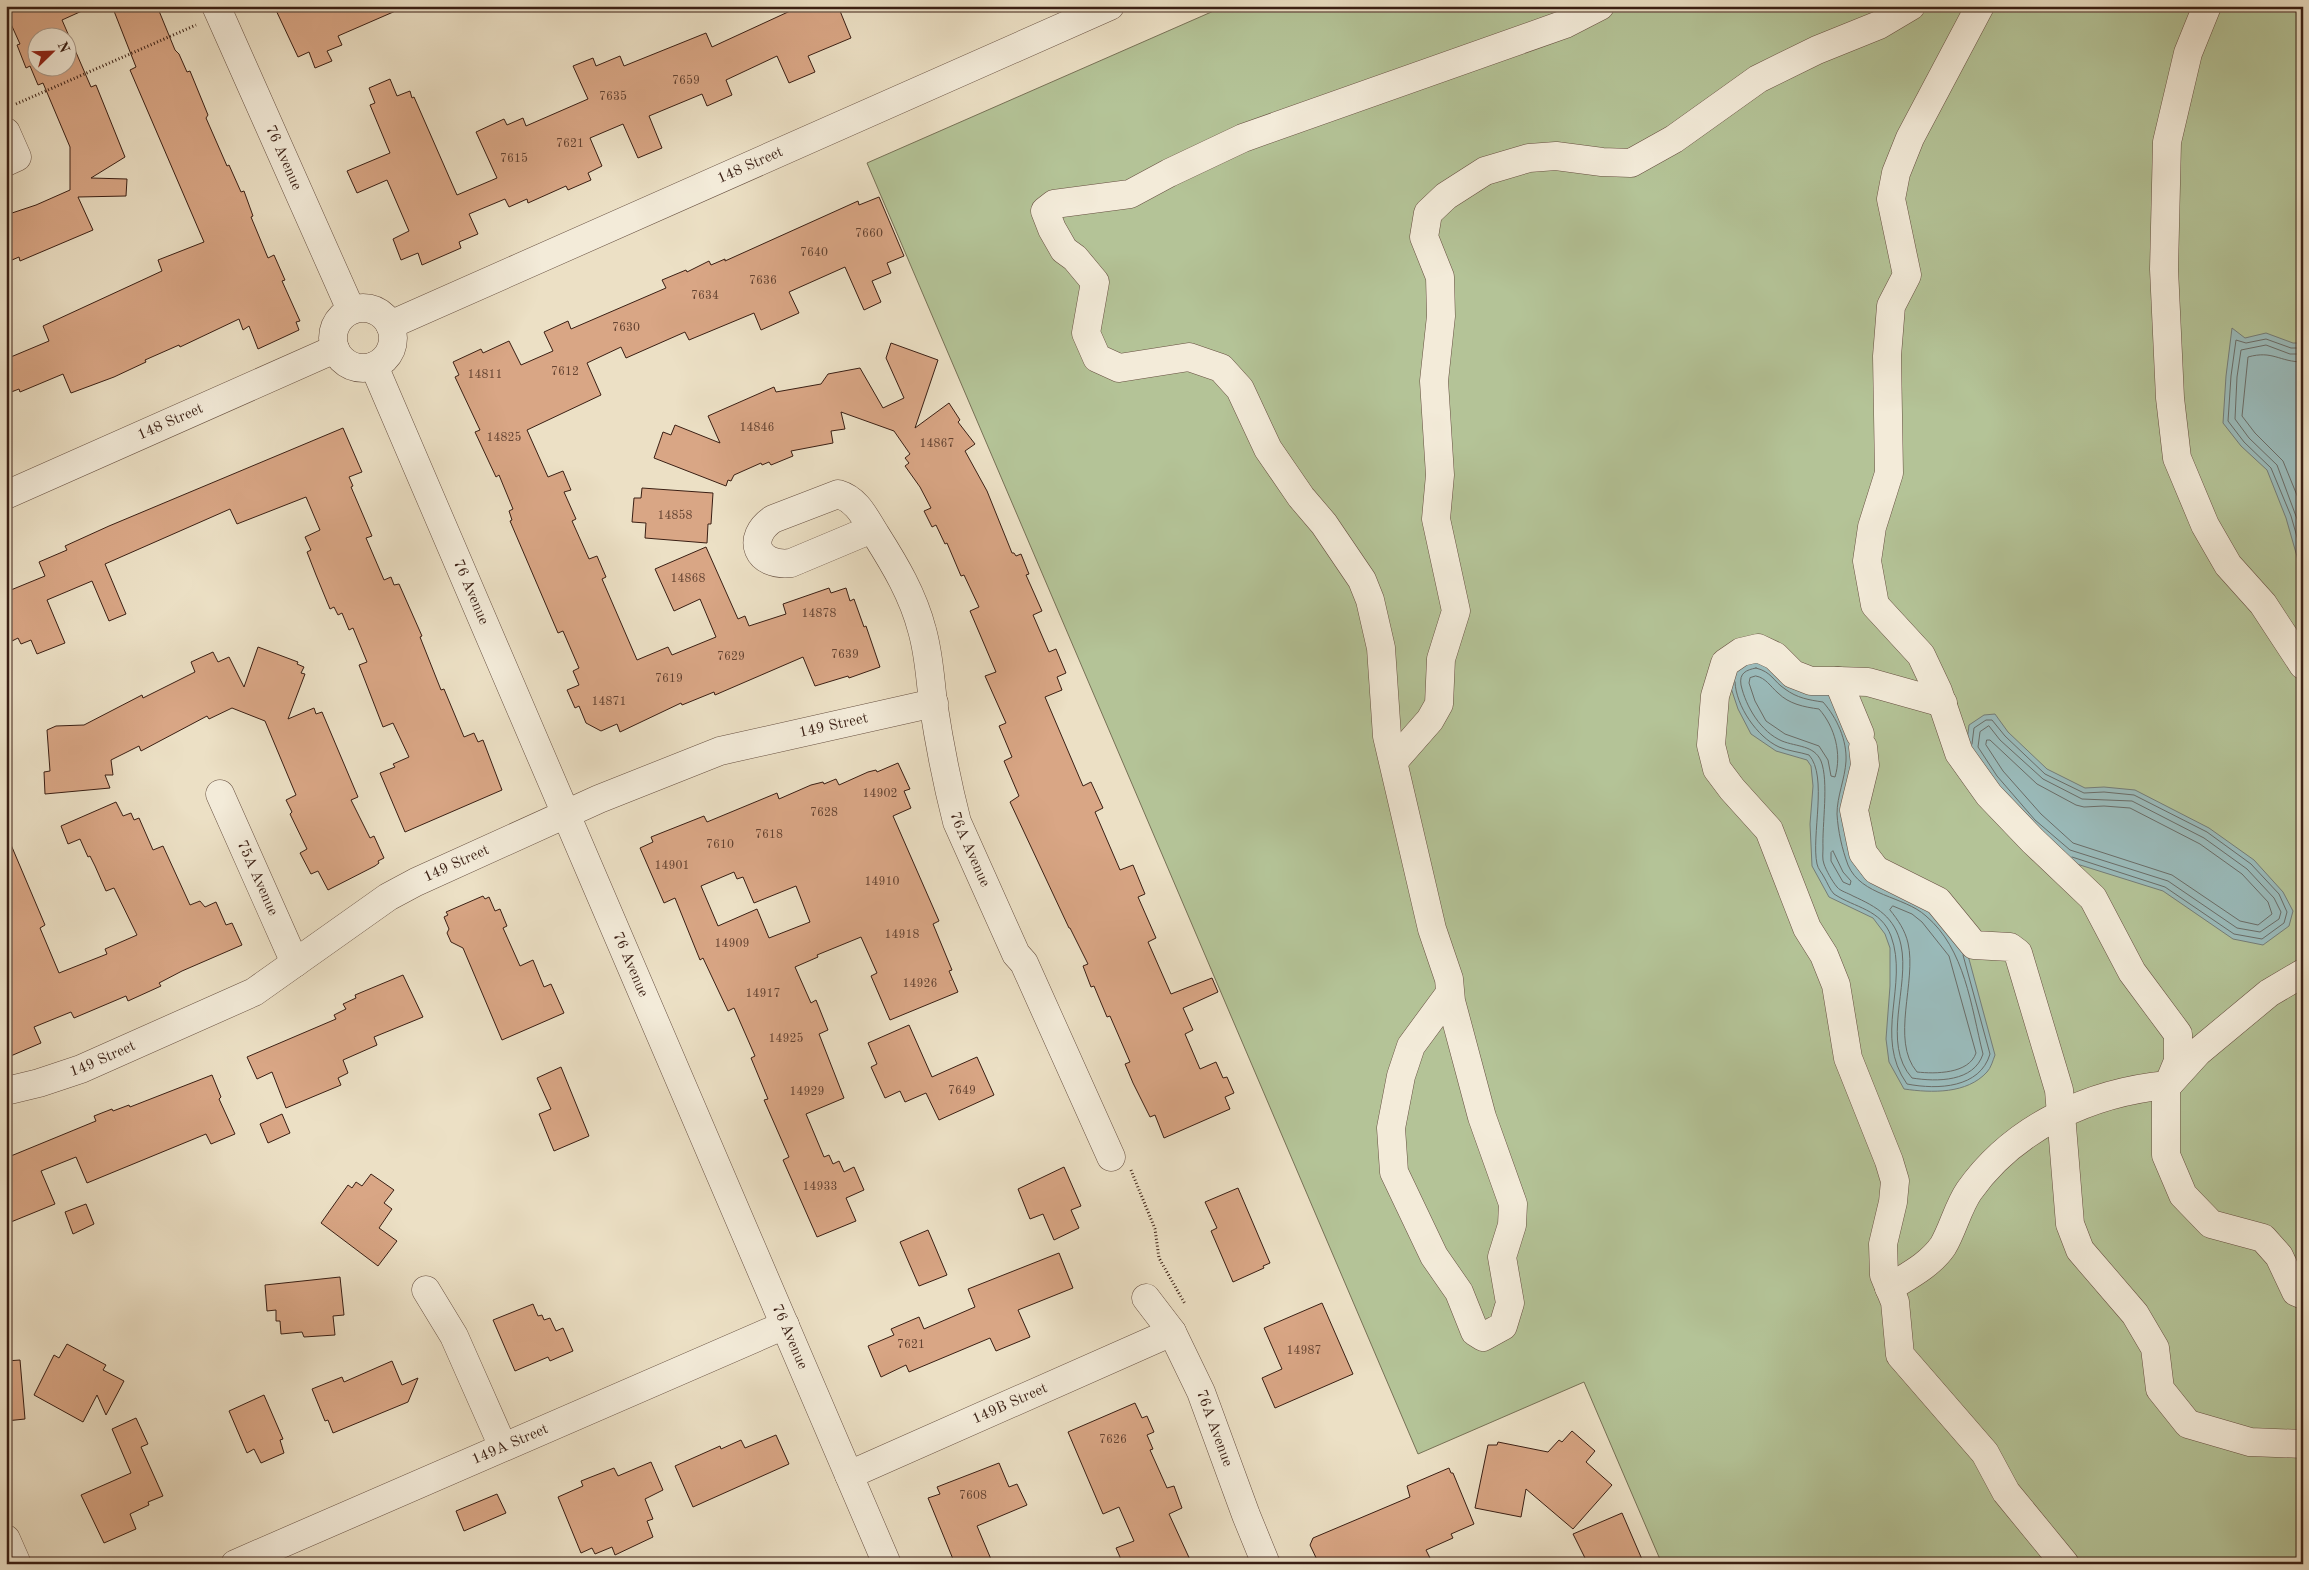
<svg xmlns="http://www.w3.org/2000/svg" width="2309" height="1570" font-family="'Old Standard TT',serif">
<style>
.green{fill:#b4c397;stroke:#777156}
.water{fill:#9abbbb;stroke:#747d78}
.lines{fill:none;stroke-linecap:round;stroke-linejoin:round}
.shore{stroke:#6a6d68;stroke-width:1}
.building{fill:#d9a685;stroke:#3a1f14;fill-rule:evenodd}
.minor-casing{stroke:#664f40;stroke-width:29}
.path{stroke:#3a1f14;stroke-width:3;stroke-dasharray:1 2.5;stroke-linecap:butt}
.minor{stroke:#f3ebd9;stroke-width:28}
.labels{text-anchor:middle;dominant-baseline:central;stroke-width:4;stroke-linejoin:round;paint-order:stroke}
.number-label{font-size:12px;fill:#624130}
.street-label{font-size:15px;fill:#3a1f14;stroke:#f3ebd9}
</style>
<rect width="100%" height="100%" fill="#ece0c5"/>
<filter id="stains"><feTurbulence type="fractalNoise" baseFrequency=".004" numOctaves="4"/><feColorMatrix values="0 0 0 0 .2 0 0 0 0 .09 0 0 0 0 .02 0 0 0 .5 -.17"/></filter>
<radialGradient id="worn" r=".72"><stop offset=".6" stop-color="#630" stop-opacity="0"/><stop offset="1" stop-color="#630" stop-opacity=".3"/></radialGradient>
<polygon class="green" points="1225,6 2303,6 2303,1564 1662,1564 1584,1382 1418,1454 867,163"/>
<g class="water">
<polygon points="2232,328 2245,338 2266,333 2293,343 2303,343 2303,567 2300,567 2286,518 2267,470 2241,446 2223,423 2226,376"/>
<path d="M 1757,656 L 1829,691 L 1852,728 L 1853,846 L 1922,898 L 1966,948 L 1995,1055 C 1993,1060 1991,1068 1987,1072 C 1967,1094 1932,1093 1904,1089 L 1889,1062 L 1886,1039 L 1890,986 L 1890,948 L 1885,934 L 1873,918 L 1829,897 L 1812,866 L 1810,824 L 1813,786 L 1811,766 L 1807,760 L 1776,751 L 1751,734 L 1738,709 L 1730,685 L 1731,670 Z"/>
<polygon points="1995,714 2008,732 2047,769 2085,788 2104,787 2135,790 2209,828 2254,860 2283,892 2293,911 2289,926 2263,945 2233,939 2163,891 2064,860 1966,749 1969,725 1984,715"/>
</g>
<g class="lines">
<g class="shore">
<polyline points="2303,348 2291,348 2266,339 2246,343 2236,340 2231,376 2228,421 2244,442 2271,468 2291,516 2303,558"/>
<polyline points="2303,354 2290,354 2266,345 2241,350 2237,377 2235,419 2249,438 2277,465 2303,535"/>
<path d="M 2303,362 C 2279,362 2273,350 2248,357 L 2242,416 L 2255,433 L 2283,461 L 2303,510"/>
<path d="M 1756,668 C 1772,672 1773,681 1785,689 C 1797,698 1809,700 1823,702 C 1837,718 1847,740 1846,761 C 1845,779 1837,796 1837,814 C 1838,831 1842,849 1848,865 C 1861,896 1904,896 1926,916 C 1965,949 1971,1006 1983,1054 C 1974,1082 1937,1082 1912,1078 C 1881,1043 1910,987 1901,945 C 1895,917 1877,907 1853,896 C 1848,893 1840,891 1837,887 C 1832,881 1826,870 1824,864 C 1822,859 1823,853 1823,848 C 1822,825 1829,781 1821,761 C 1814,745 1797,747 1782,741 C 1761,732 1746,707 1741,685 C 1739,673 1746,670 1756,668 Z"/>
<path d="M 1756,676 C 1766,678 1770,686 1778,693 C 1789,704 1804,707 1819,709 C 1835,727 1842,754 1835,777 L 1831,776 L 1828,760 L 1819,746 L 1785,734 L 1766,721 L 1755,701 L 1749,683 L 1750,678 Z"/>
<path d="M 1735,682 C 1736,706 1757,737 1779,747 C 1788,751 1800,752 1809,755 C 1828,776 1811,836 1817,864 C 1818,869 1822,873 1824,877 C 1827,882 1830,890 1834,894 C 1855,908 1881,909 1891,936 C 1909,985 1873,1036 1907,1084 C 1938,1090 1980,1088 1990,1054 L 1963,955"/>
<polygon points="1989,726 2000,740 2043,779 2082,799 2132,801 2204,838 2247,869 2274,898 2281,912 2279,919 2260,932 2237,928 2168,881 2070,850 2035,820 1997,776 1978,747 1980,732"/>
<polygon points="1987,740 1990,740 2037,784 2076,805 2084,807 2104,806 2130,808 2200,844 2242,874 2268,902 2272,914 2258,925 2240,921 2172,875 2073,843 2041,814 2003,771 1986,745"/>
<polyline points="1972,744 1974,728 1986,720 1992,720 2005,736 2045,774 2084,793 2104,792 2134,795 2207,832 2251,864 2279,894 2287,912 2284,923 2262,939 2234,934 2165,887 2072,857"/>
<polygon points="1833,851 1843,872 1851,881 1850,885 1843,882 1831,861 1831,853"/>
<path d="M 1893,906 L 1912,914 L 1922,922 L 1949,956 L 1976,1053 C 1969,1074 1935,1074 1917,1072 C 1890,1040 1917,982 1908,943 C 1905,930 1898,920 1890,910 Z"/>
</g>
</g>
<g class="building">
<path d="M 6,6 L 93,6 L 62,20 L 91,87 L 96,85 L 125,157 L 91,178 L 127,179 L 126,196 L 78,197 L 93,230 L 20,261 L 19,257 L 12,260 L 6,251 L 6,215 L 36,205 L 70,190 L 70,147 L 43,83 L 38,85 L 30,66 L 26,68 L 17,45 L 20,44 L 6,13 ZM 38,38 L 68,38 L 68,68 L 38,68 Z"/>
<polygon points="112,6 157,6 175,50 179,54 187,72 190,71 208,115 206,118 227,166 229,165 241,192 244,191 253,216 251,217 268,258 274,255 285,280 282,281 300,321 296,322 299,330 258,349 249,326 243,330 239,319 180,347 179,345 145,360 146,362 114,377 71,393 63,374 20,392 19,389 6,394 6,359 49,341 43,326 162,271 158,260 204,242 130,70 136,67"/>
<polygon points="274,6 407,6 338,36 342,45 327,51 332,61 315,68 309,52 298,57"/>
<polygon points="801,6 838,6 851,38 808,56 815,72 789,83 777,56 726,80 732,95 707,106 702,94 649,116 662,148 638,158 623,124 590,138 602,166 588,173 591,180 568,190 566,186 528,203 527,199 509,207 505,199 469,214 478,234 459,242 461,248 422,265 418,253 401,260 393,239 409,231 387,180 357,193 347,171 390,153 370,105 375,103 369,88 390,79 397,96 410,91 412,98 414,97 457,195 497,178 476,132 504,119 507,125 523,118 526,126 588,99 573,66 593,58 596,66 620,56 624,66 706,33 712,47"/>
<polygon points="879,197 904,256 887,263 891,273 872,281 881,302 864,310 845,267 789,292 799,313 761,330 754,313 689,340 685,332 626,358 621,347 587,363 601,395 527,430 548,477 563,471 571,490 564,492 576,519 572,521 589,559 597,556 606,577 602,579 637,660 668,647 672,655 716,637 700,599 674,611 655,569 706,547 738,619 745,616 749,626 786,614 783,604 829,588 831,593 846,588 850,601 854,599 864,627 866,626 880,667 849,678 848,676 815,686 803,657 715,695 714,692 682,705 681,703 620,732 617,724 601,731 586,723 579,706 575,708 567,690 579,685 573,671 579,668 563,631 558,633 510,521 512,520 509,511 513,509 499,475 496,477 475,432 480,430 455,377 459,375 453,362 481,349 483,353 509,341 521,365 553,351 544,332 568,321 571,329 666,288 662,280 686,270 687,272 709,261 711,265 725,259 725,261 858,201 859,205"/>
<polygon points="891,343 938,360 915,428 949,403 960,420 958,422 975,444 965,451 987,491 1012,553 1014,553 1016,556 1021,554 1029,574 1026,575 1042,611 1033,615 1049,652 1056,649 1066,673 1057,677 1062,690 1045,697 1083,786 1091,782 1103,808 1095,812 1120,870 1133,865 1145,894 1138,897 1156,938 1148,942 1171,994 1212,978 1218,992 1183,1008 1193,1030 1185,1034 1200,1069 1216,1062 1223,1078 1227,1077 1234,1093 1225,1097 1230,1109 1164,1138 1155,1115 1150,1117 1133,1083 1125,1064 1130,1062 1110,1016 1107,1017 1094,986 1091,987 1083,966 1088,964 1070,928 1069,928 1010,802 1019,796 1004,761 1012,757 999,726 1006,723 985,676 996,672 970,611 979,607 964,575 961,576 947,543 945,544 936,525 932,527 924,511 931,508 920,487 905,466 909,463 905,458 910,454 894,431 841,412 845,429 831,431 833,443 791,451 793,456 771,465 769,462 762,465 761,463 734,475 731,481 728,480 726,486 654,458 663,432 671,435 675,425 720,443 708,416 774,387 776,392 821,384 828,374 860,368 883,408 904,398 886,358"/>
<polygon points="343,428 362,472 349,477 353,486 351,487 372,536 366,538 384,580 391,577 394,585 399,584 422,636 420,637 441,690 444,689 464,737 474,733 478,742 483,740 502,790 405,832 380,773 395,767 393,764 409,757 393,723 383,727 359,665 367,662 353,628 349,630 342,613 338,615 334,607 330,609 316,575 307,552 311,550 305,537 320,530 306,497 237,524 230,509 105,564 126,614 109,621 92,581 47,600 65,643 37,654 31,640 21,644 18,638 6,644 6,592 45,576 39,562 67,550 65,546 109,526"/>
<polygon points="642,488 713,493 711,524 708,524 707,543 645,538 646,523 632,522 634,498 641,498"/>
<polygon points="258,647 298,662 297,664 304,667 301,673 305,674 288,719 314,708 316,714 322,712 358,797 351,800 370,838 374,836 384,858 378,861 379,863 375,866 328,890 318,871 311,874 300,853 307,849 290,814 292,812 286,800 296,795 265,721 232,708 209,719 207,716 141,751 139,746 111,760 113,775 105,775 110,788 45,794 44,772 50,771 47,730 56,726 84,725 142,695 143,698 195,672 191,662 213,652 218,662 229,657 244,687"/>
<path d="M 898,763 L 910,789 L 904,791 L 911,808 L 893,816 L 939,921 L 933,924 L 952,970 L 949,971 L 958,992 L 890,1020 L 871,976 L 877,973 L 861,937 L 817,955 L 818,957 L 795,967 L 811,1003 L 816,1000 L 828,1030 L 819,1034 L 844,1098 L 806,1114 L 824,1157 L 829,1155 L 833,1164 L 839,1161 L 844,1172 L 854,1167 L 864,1190 L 846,1198 L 856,1221 L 817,1237 L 783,1160 L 789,1157 L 764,1100 L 768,1099 L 751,1058 L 755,1056 L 734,1008 L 728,1011 L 703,958 L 700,960 L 675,898 L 664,903 L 640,848 L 653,842 L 651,837 L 704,816 L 707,822 L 777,793 L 779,799 L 811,785 L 823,782 L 824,784 L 836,779 L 839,785 L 868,772 L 876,770 L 877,772 ZM 734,872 L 737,879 L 743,877 L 754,903 L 796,886 L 810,922 L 769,938 L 757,909 L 718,926 L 701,886 Z"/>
<polygon points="116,802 123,816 131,813 134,820 139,818 153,850 163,846 190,905 200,901 205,907 216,902 226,925 232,923 242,945 182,971 159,983 161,986 128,1001 126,996 74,1018 71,1012 34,1027 41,1043 6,1058 6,833 45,925 40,928 59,973 107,954 105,949 137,935 114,888 106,891 95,866 90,856 88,857 80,839 68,844 61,826"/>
<polygon points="483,896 485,899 489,897 495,911 500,909 507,926 503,928 520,966 533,960 544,987 551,984 564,1013 502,1040 463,948 451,942 447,933 449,929 444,917 448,915 446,912"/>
<polygon points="403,975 423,1017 374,1037 377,1045 343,1060 348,1073 338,1078 341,1085 286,1108 272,1072 257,1079 247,1057 336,1019 334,1015 346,1009 343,1004 356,998 355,995"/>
<polygon points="909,1025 932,1077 977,1057 994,1095 939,1120 926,1093 905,1102 900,1091 885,1098 871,1067 877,1064 868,1043"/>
<polygon points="561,1067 589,1136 554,1151 539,1114 551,1109 537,1078"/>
<polygon points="212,1075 221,1097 219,1099 235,1134 211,1144 206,1134 87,1183 76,1157 41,1171 55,1204 6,1224 6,1158 96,1121 94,1116 112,1109 113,1111 129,1105 130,1107"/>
<polygon points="282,1114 290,1133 268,1143 260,1124"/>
<polygon points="1064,1167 1081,1206 1071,1210 1079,1228 1054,1240 1043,1214 1030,1219 1018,1189"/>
<polygon points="371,1174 394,1190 384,1203 392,1209 379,1228 397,1241 378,1266 321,1223 348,1185 352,1188 356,1182 362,1186"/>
<polygon points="1238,1188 1270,1263 1263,1266 1264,1268 1233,1282 1211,1231 1217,1228 1205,1202"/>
<polygon points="86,1204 94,1224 73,1234 65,1212"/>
<polygon points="928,1230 947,1275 919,1286 900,1242"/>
<polygon points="1059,1253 1073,1288 1018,1310 1030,1337 996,1351 990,1338 909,1372 906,1365 881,1377 868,1346 894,1335 891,1329 919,1317 924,1329 975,1307 968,1289"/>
<polygon points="340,1277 344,1315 333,1316 335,1335 304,1337 302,1332 281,1334 280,1321 276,1321 276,1310 267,1311 265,1285"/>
<polygon points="1322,1303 1353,1374 1275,1408 1262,1378 1282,1369 1264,1328"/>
<polygon points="533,1304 538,1316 542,1315 544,1320 550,1318 556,1331 563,1328 573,1351 550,1361 548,1357 515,1371 493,1320"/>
<polygon points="67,1344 106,1365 103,1370 124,1381 106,1415 97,1395 83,1422 34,1395 54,1355 59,1358"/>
<polygon points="20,1360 25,1419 6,1421 6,1361"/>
<polygon points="392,1361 402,1385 418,1378 408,1402 333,1433 328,1420 325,1421 312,1389 342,1377 344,1382"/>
<polygon points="264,1395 283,1439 280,1440 284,1453 261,1463 254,1449 247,1453 229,1411"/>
<polygon points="1135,1403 1142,1418 1147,1416 1154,1432 1147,1435 1153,1449 1150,1450 1167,1488 1174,1486 1182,1508 1169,1514 1192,1564 1123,1564 1116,1548 1134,1541 1119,1507 1103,1514 1068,1432"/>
<polygon points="136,1418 148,1444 141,1447 163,1496 148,1502 149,1505 130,1514 136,1529 104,1543 81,1495 131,1473 112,1429"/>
<polygon points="1572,1431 1595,1451 1586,1462 1612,1485 1573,1529 1526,1489 1521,1517 1475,1508 1488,1445 1497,1445 1498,1442 1548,1452 1559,1440 1562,1442"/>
<polygon points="776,1435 789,1464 693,1507 675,1466 720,1446 721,1449 741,1440 745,1448"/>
<polygon points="651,1462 663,1490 645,1499 653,1519 647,1521 653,1537 615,1555 612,1547 595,1554 592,1548 581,1553 558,1497 583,1486 581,1481 614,1468 618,1476"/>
<polygon points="999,1463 1009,1487 1017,1484 1027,1505 977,1526 993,1564 955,1564 928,1498 940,1494 937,1487"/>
<polygon points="1449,1468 1451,1473 1453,1473 1474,1524 1451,1534 1453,1538 1426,1550 1430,1558 1416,1564 1319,1564 1310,1545 1313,1538 1410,1497 1407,1486"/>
<polygon points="497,1494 506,1513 464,1531 456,1511"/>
<polygon points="1622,1513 1644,1564 1588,1564 1573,1534"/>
</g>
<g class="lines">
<g class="minor-casing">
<g id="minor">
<path id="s1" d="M 216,6 L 351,310"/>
<polyline points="1980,6 1910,138 1896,173 1891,199 1907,275 1891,306 1887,356 1889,473 1872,527 1867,561 1875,605 1921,655 1938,691 1959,753 1989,795 2033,841 2093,898 2132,972 2178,1034 2178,1061 2166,1090 2166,1155 2183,1195 2211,1224 2263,1238 2279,1256 2296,1292 2303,1295"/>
<polyline points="2207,6 2188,53 2167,142 2164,269 2170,398 2177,458 2205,525 2228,565 2263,604 2303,665"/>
<polyline points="6,132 17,157 6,162"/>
<circle cx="363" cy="338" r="30"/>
<path id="s2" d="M 390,325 L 1110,6"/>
<path id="s3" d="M 374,366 L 887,1564"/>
<path id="s4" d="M 6,495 L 335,349"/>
<path id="s5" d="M 872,529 L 791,563 C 757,567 745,538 773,519 L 838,494 C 858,500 865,518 876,535 C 895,565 913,595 922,630 C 929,654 930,678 933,702 C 939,742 947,783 957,822 L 1016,954 L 1024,963 L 1111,1157"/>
<polyline points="1838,681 1868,682 1943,703"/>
<polyline points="1860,734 1838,681 1811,681 1793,674 1775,656 1758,648 1741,652 1725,663 1715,696 1711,745 1717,769 1732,789 1769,830 1807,928 1824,955 1836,985 1848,1058 1889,1161 1895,1181 1893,1202 1883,1244 1884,1275 1895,1302 1900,1355 1985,1453 2006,1492 2065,1564"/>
<polyline points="1863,747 1865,765 1854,810 1863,853 1876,870 1938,901 1974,945 2010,947 2018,953 2059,1090 2070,1224 2080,1250 2135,1314 2155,1348 2160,1389 2188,1424 2250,1442 2303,1444"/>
<polyline points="1394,761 1430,720 1439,704 1441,659 1456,611 1436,519 1440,475 1434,381 1441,316 1440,277 1424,237 1428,213 1446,196 1485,171 1529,158 1556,156 1602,162 1631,163 1674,139 1758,79 1817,50 1879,25 1911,6"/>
<path id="s6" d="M 220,794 L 295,963"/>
<polyline points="1450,993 1411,1046 1401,1076 1391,1128 1394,1172 1434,1256 1459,1292 1475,1332 1483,1337 1503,1326 1510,1303 1502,1257 1512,1225 1513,1204 1482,1117 1451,1001 1449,979 1432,929 1387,736 1381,648 1370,600 1362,580 1324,524 1301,497 1268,449 1240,389 1221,368 1189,357 1119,368 1097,358 1086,333 1095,282 1075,258 1064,250 1052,229 1045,211 1054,204 1130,194 1169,173 1243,138 1565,24 1600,6"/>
<path id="s7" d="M 6,1091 L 39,1083 L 81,1069 L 254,992 L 388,897 L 416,882 L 599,799 L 720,751 L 934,703"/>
<path d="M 1889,1288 C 1908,1276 1930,1265 1943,1246 C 1953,1229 1958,1207 1969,1191 C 2014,1127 2091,1092 2168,1085 L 2198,1052 L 2269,993 L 2303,973"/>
<polyline points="426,1290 454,1336 503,1447"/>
<path id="s8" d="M 1146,1298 L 1172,1332 L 1201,1392 L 1246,1515 L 1266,1564"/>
<path id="s9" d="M 849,1475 L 1172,1332"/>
<polyline points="6,1539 17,1564"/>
<path id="s10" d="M 235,1564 L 785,1325"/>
</g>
</g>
<g class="path">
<polyline points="16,104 196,25"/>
<polyline points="1131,1170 1155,1229 1159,1258 1185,1304"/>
</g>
<use href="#minor" class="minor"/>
</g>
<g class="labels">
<g class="number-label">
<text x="686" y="81">7659</text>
<text x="613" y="97">7635</text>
<text x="570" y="144">7621</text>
<text x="514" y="159">7615</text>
<text x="869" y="234">7660</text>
<text x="814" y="253">7640</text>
<text x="763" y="281">7636</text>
<text x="705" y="296">7634</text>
<text x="626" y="328">7630</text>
<text x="565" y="372">7612</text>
<text x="485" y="375">14811</text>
<text x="757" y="428">14846</text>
<text x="504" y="438">14825</text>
<text x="937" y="444">14867</text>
<text x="675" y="516">14858</text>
<text x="688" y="579">14868</text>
<text x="819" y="614">14878</text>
<text x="845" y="655">7639</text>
<text x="731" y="657">7629</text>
<text x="669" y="679">7619</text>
<text x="609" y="702">14871</text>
<text x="880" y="794">14902</text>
<text x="824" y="813">7628</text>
<text x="769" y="835">7618</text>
<text x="720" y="845">7610</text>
<text x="672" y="866">14901</text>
<text x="882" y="882">14910</text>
<text x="902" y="935">14918</text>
<text x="732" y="944">14909</text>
<text x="920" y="984">14926</text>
<text x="763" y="994">14917</text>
<text x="786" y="1039">14925</text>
<text x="962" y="1091">7649</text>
<text x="807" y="1092">14929</text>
<text x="820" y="1187">14933</text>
<text x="911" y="1345">7621</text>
<text x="1304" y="1351">14987</text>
<text x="1113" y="1440">7626</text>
<text x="973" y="1496">7608</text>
</g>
<g class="street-label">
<text stroke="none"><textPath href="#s1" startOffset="166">76 Avenue</textPath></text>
<text stroke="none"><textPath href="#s2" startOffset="394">148 Street</textPath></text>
<text stroke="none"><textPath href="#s4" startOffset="180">148 Street</textPath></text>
<text stroke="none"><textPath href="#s3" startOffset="246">76 Avenue</textPath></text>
<text stroke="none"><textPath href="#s7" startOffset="911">149 Street</textPath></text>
<text stroke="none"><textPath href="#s5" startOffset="620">76A Avenue</textPath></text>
<text stroke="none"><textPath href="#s7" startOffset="508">149 Street</textPath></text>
<text stroke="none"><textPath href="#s6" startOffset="92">75A Avenue</textPath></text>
<text stroke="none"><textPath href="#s3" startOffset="651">76 Avenue</textPath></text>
<text stroke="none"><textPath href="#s7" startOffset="102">149 Street</textPath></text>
<text stroke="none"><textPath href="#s3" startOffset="1056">76 Avenue</textPath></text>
<text stroke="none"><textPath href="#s9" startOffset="176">149B Street</textPath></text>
<text stroke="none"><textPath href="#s8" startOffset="148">76A Avenue</textPath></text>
<text stroke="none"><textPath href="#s10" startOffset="300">149A Street</textPath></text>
</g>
</g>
<rect width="2309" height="1570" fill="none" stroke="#ece0c5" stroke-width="25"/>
<rect x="8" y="8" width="2294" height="1555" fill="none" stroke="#3a1f14" stroke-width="2.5"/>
<rect x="12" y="12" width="2284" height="1545" fill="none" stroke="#3a1f14"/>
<g transform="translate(52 52) rotate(67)"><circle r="24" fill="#f3ebd9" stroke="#a9998a"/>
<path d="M0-4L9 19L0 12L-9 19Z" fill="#8f2418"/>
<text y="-8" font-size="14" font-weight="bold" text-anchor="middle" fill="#3a1f14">N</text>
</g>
<rect width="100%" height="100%" filter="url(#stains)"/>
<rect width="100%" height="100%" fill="url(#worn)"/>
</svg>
